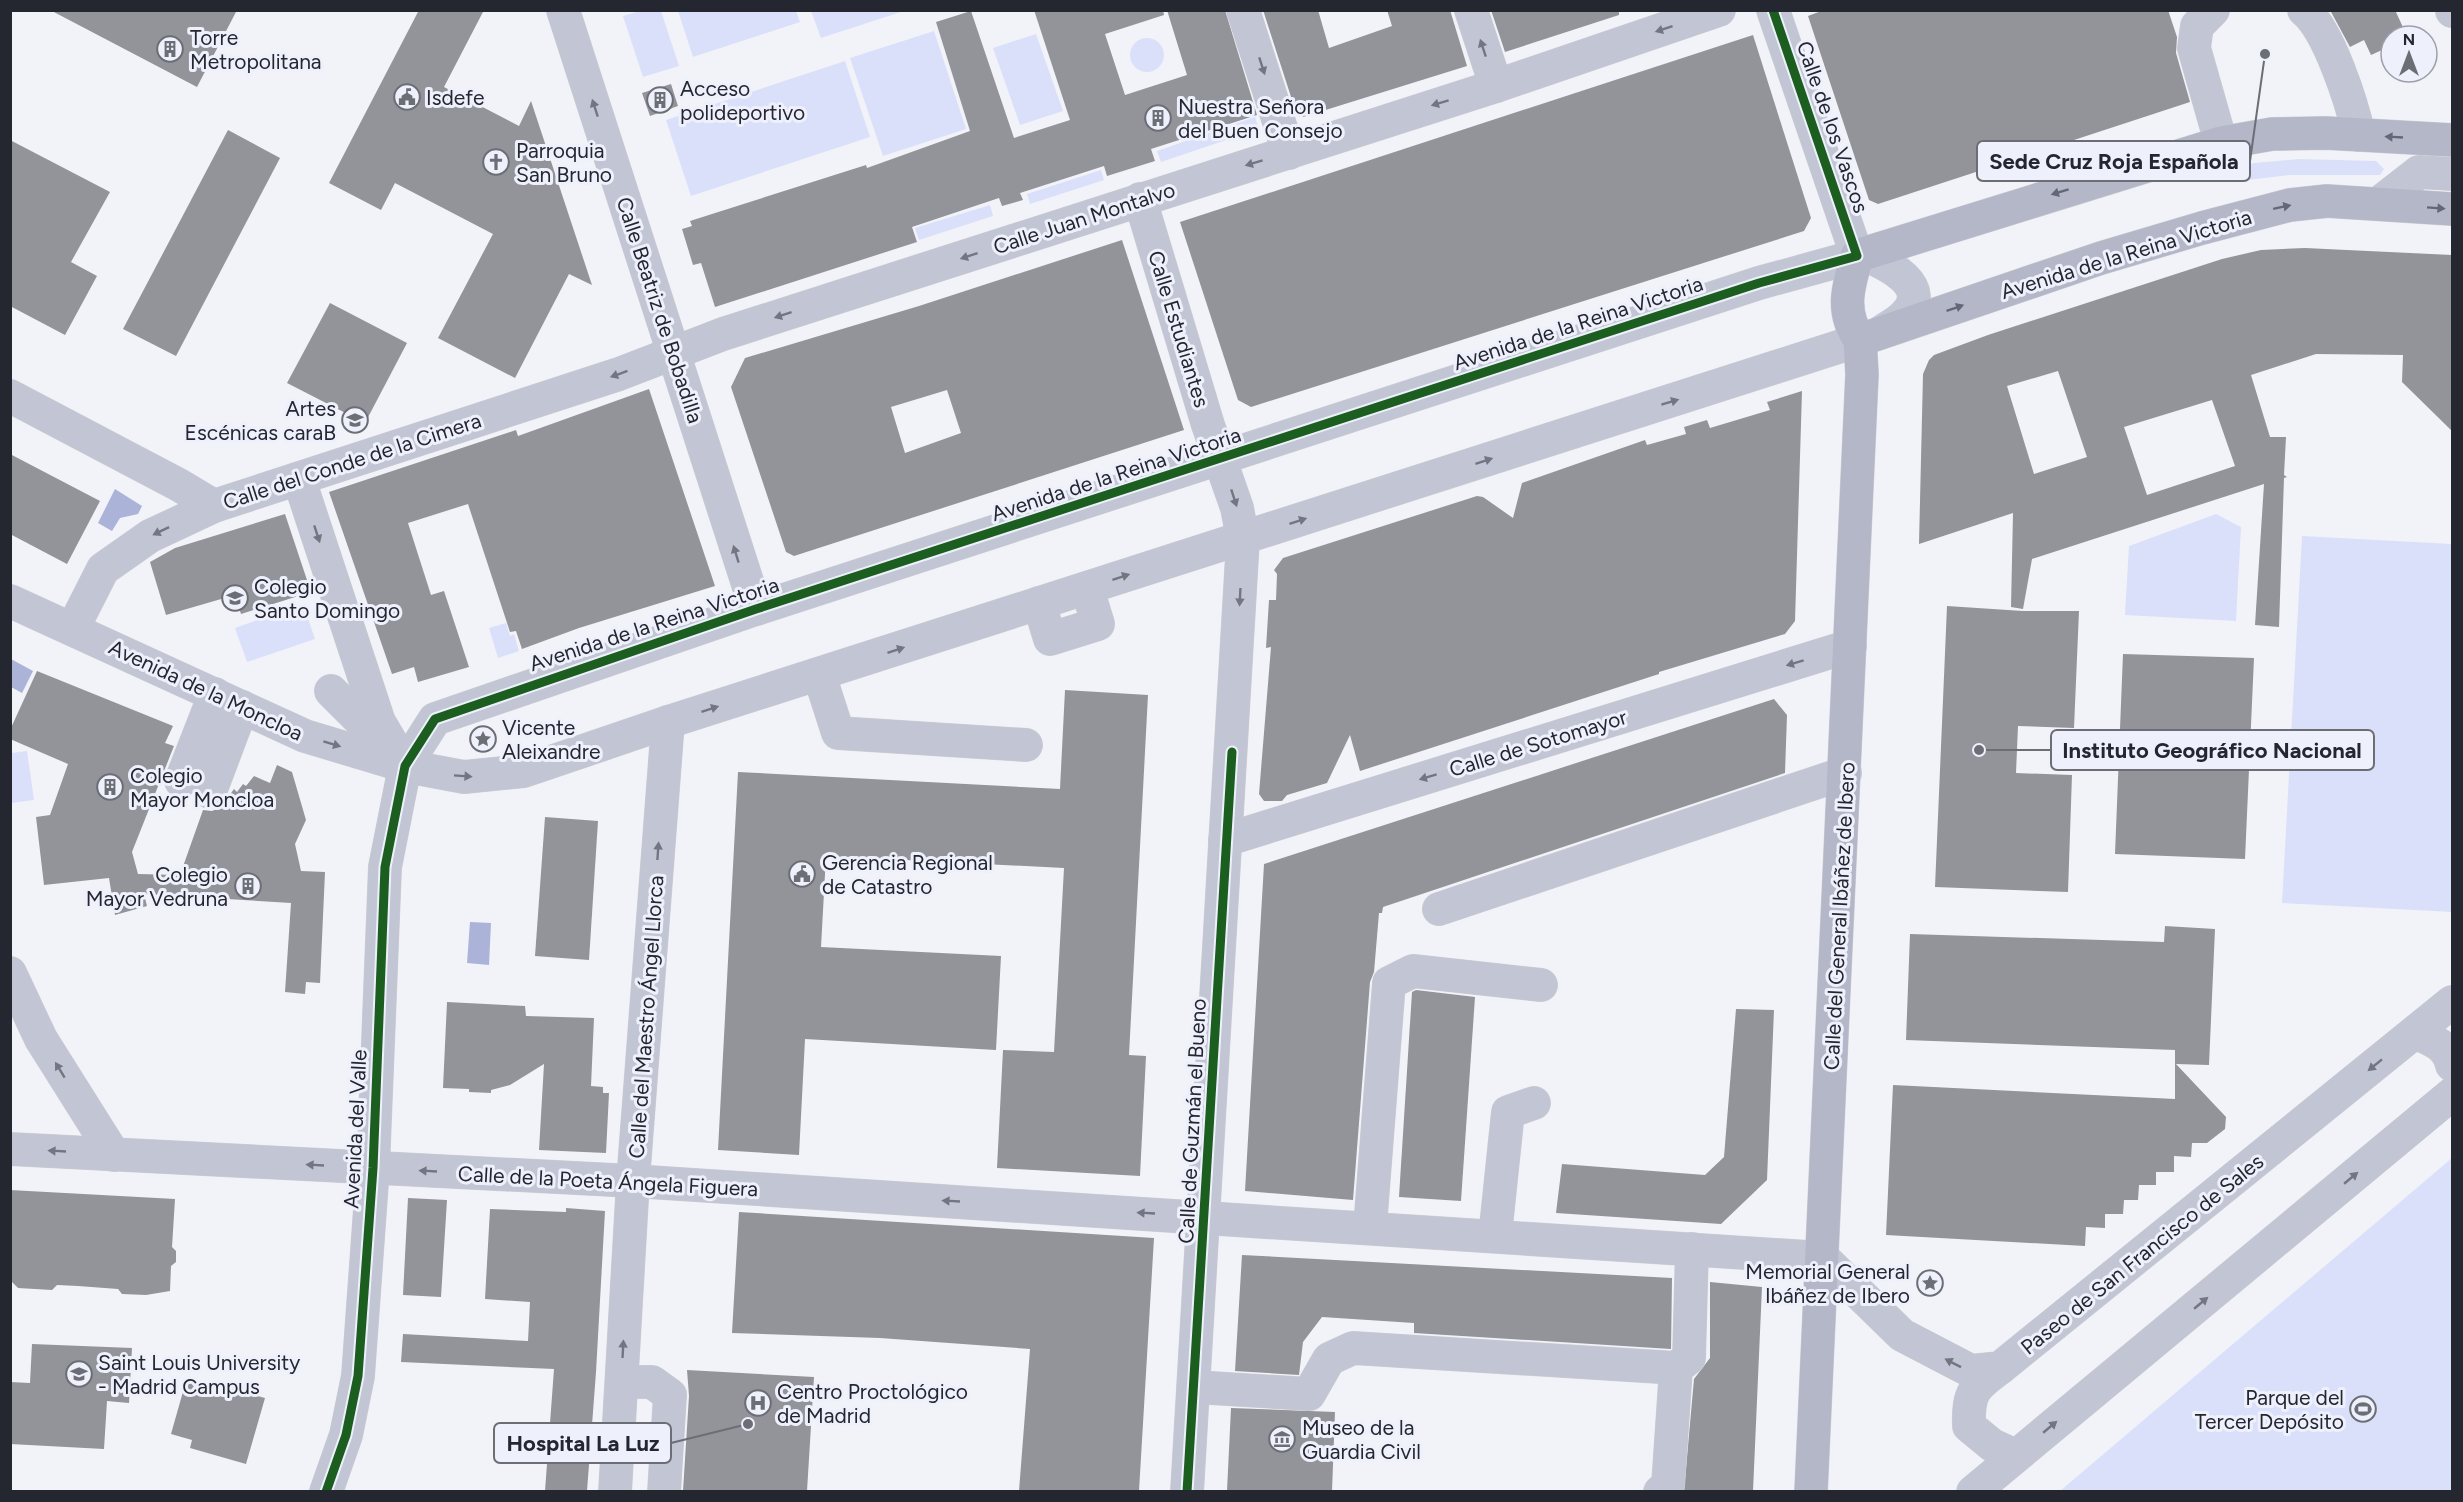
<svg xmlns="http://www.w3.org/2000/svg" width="2463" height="1502" font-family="Figtree,sans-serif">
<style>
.green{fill:#dbe0fa}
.water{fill:#abb3d9}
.building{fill:#92949a;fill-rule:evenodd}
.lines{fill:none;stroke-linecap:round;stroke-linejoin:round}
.minor-casing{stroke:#cecfd3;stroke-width:34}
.major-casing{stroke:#cecfd3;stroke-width:34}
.minor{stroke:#c2c5d3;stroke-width:33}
.major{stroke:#b3b7c8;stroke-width:33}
.cycleway-casing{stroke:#eef1fc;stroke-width:13}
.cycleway{stroke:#1b5e20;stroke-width:9}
.oneway{fill:#737682}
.oneway2{fill:#646774}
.labels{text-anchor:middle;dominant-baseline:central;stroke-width:6;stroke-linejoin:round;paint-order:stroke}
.poi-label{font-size:21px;fill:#242630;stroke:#eef1fc;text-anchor:start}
.street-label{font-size:21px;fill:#242630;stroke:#eef1fc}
.leader{fill:none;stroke:#6c6e76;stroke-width:2}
.callout-dot{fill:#6c6e76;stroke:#eef1fc;stroke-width:2}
.callout{fill:#eef1fc;stroke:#6c6e76;stroke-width:2}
.callout-label{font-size:22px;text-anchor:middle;font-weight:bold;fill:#242630}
</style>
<rect width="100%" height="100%" fill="#f2f3f8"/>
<g class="green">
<polygon points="640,11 661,11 679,66 643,77 623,16"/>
<polygon points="678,11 796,11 800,22 693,57"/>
<polygon points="811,11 811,10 904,11 821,38"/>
<polygon points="934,31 966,129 883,156 850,58"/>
<polygon points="1036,34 1063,111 1020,125 993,48"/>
<circle cx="1147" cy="55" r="17"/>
<polygon points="845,61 870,137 691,196 666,120"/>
<polygon points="1255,117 1259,129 1161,162 1157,151"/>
<polygon points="2299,159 2376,161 2384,169 2380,175 2290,175 2230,182 2226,180 2226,172 2254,163"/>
<polygon points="1101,170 1104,180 1030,204 1027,194"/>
<polygon points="990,205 993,216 919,240 915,228"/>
<polygon points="2216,514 2241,527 2236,621 2125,615 2129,546"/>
<polygon points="2302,536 2452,544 2452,912 2282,903"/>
<polygon points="303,604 315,639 247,662 235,628"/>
<polygon points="506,623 510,636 514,634 519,651 498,658 489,628"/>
<polygon points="27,751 34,800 11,803 11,753"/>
<polygon points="2452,1158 2452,1491 2060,1491"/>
</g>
<g class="water">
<polygon points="115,489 142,506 138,514 120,518 112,531 98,523"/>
<polygon points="11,659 33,671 22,693 11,687"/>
<polygon points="470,922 491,923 489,965 467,963"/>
</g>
<g class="building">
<polygon points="50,10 237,10 197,87"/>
<polygon points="419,10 484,10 444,87 519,126 531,101 592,285 569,274 515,378 438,338 493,234 395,183 381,210 329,183"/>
<polygon points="1034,10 1163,10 1164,15 1105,34 1125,95 1187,75 1167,10 1225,10 1257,115 1151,149 1155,161 1107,176 1104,166 1020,193 1023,200 1002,206 999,198 912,227 917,242 715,307 701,263 693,265 682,229 692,226 690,221 866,165 867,168 970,131 936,22 971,11 1014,138 1070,120"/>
<polygon points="1263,10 1318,10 1329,48 1392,26 1387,10 1450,10 1467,66 1303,117 1298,102 1293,103"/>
<polygon points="1491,10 1619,10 1619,15 1505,52"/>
<polygon points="1824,10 2168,10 2177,37 2176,53 2190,102 1878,204 1869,200 1808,16"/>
<polygon points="2330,10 2395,10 2407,36 2391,36 2391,46 2371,55 2364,40 2350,47"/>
<polygon points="1753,35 1811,218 1804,231 1251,407 1238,400 1180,222"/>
<polygon points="671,84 678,106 650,116 642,93"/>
<polygon points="228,130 280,158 176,356 123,329"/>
<polygon points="10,140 110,192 71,262 97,276 65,335 10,306"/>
<path d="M 1122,240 L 1184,430 L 794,556 L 786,552 L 731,387 L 745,358 L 919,306 ZM 947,390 L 961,433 L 905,453 L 891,407 Z"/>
<path d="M 2305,248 L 2452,255 L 2452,431 L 2402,382 L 2403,355 L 2316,354 L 2251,375 L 2270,437 L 2286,437 L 2284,475 L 2287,477 L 2284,478 L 2279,627 L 2255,625 L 2264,484 L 2032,559 L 2023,609 L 2011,607 L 2013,513 L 1919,544 L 1923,374 L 1929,360 L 1934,355 L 1988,335 L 2222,259 L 2261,250 ZM 2058,371 L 2087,457 L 2034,474 L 2007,386 ZM 2212,400 L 2235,466 L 2147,495 L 2124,427 Z"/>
<polygon points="330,303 407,343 365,423 287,383"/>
<polygon points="649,389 715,586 579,628 522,649 516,631 510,632 468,504 408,523 431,595 444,591 469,667 418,682 414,667 392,674 329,492 516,430 518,436"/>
<polygon points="1802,391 1795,621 1785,634 1659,672 1659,674 1360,771 1350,735 1327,783 1287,795 1282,801 1264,801 1259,794 1271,647 1266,648 1269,600 1276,600 1277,574 1274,570 1283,558 1477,496 1483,497 1513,518 1522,483 1645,440 1647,445 1686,434 1684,427 1707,420 1710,428 1770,410 1767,402"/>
<polygon points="10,454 100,501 67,564 10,534"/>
<polygon points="285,514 311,592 241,614 235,595 166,615 150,562 175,548"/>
<polygon points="1947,606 2023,611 2079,611 2074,728 2018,726 2016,773 2072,775 2068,892 1935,887"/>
<polygon points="2123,654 2254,658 2245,859 2115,854"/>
<polygon points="37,671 173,726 165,743 174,746 132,852 138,874 180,875 203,810 212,811 221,807 234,789 237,792 243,784 246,786 254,776 270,783 277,765 292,772 306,820 295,844 301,871 325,872 320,983 306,982 305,994 285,992 291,903 144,894 147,906 115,915 109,878 44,885 36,817 50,815 68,764 10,739 10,730"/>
<polygon points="1065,690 1148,695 1129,1055 1146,1056 1140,1176 997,1168 1003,1050 1054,1052 1064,868 826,856 821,947 1001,956 996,1050 805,1039 799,1155 718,1150 738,772 1060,789"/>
<polygon points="1774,699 1787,715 1785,773 1383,907 1382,913 1379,913 1374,972 1370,982 1353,1200 1245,1191 1264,864"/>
<polygon points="545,817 598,821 589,960 535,956"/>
<polygon points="2165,926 2215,929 2209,1065 2176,1064 2226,1117 2225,1129 2207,1143 2192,1143 2191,1157 2174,1156 2174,1172 2156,1172 2156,1185 2139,1185 2138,1200 2124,1200 2123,1214 2105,1214 2105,1228 2086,1227 2085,1246 1886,1235 1893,1085 2175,1099 2175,1050 1906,1040 1910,934 2164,942"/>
<polygon points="1416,990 1475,997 1461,1201 1399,1197 1412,992"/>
<polygon points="447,1002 525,1006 526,1016 594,1018 591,1086 603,1087 603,1093 609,1093 606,1153 539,1150 544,1064 510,1085 491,1090 491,1093 469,1092 469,1089 443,1088"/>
<polygon points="1736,1009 1774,1010 1767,1180 1721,1224 1556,1213 1562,1164 1705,1175 1724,1157"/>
<polygon points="10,1190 175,1199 172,1247 176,1251 176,1262 171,1266 170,1291 146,1295 122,1294 118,1289 78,1286 57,1285 52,1290 18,1288 10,1280"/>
<polygon points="408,1198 447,1200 441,1297 403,1295"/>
<polygon points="566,1208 605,1211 596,1372 587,1491 545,1491 554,1369 401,1362 403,1334 528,1341 530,1302 485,1299 490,1209 566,1212"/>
<polygon points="739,1212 1154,1238 1139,1491 1019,1491 1030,1349 880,1338 732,1333"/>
<polygon points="1242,1255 1672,1278 1671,1349 1414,1333 1414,1323 1322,1317 1303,1342 1299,1375 1235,1371"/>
<polygon points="1710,1282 1762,1287 1753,1491 1684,1491 1694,1379 1710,1358"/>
<polygon points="32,1344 132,1348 129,1403 107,1401 104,1449 10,1444 10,1382 30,1383"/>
<polygon points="687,1370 814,1377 807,1491 683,1491 689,1396"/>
<polygon points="186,1381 211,1388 212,1383 265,1398 246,1464 190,1448 192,1440 171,1434"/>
<polygon points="1231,1408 1335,1412 1332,1491 1227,1491"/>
</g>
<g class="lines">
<g class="minor-casing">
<g id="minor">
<polyline points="563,10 756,609"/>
<polyline points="1243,10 1289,153"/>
<polyline points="1471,10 1496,86"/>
<polyline points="2213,10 2197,26 2194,48 2221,143"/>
<path d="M 2304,10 C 2329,30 2352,104 2359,135"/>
<polyline points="2452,10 2452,11"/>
<polyline points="1140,199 1208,425 1237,508 1243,539 1187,1492"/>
<polyline points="2378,204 2419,172 2452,174"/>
<path d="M 1863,254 C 1885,263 1936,286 1903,317 C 1897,323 1887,328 1880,333"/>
<polyline points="10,396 179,485 214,506"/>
<polyline points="299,479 379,722 405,766"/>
<polyline points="10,601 305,736 405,766 464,777 524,771 668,722 1860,340"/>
<polyline points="1039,603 1050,639 1098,624 1087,588"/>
<polyline points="73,628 103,569 150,536 214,506 619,374 723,334 1496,86 1719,10"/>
<polyline points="819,674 838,733 1026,745"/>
<polyline points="331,691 383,743"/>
<polyline points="181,781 215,694"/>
<polyline points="210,792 242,707"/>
<polyline points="1225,840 1850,646"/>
<polyline points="1439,909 1845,773"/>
<polyline points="10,973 41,1039 114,1155"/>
<path d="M 2416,1033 C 2433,1040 2448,1046 2452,1065"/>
<polyline points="10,1149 633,1181 1823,1258 1902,1335 1971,1371 2000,1368 2452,1002"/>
<polyline points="1370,1227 1389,983 1413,971 1541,985"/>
<polyline points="1495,1236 1508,1112 1534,1103"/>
<polyline points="1676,1368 1689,1358 1692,1249"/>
<path d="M 2000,1368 C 1974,1387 1968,1392 1969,1426 L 1992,1445 L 2016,1456"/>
<polyline points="622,1382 652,1382 670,1395 664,1492"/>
<polyline points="1194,1387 1309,1394 1329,1359 1353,1348 1676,1368 1668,1485 1660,1492"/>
<polyline points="326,1492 346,1435 358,1376 373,1168 385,867 405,766 435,719 756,609 1759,283 1857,256 1773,10"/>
<polyline points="615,1492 633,1181 668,722"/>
<polyline points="1973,1492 2452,1094"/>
</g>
</g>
<g class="major-casing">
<g id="major">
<path d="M 1860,340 C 1840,312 1848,287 1857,256 L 1863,254 L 2221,143 L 2272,134 L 2326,133 L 2452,140"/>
<polyline points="1860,340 2101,258 2202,228 2290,205 2327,201 2452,209"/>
<polyline points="1811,1492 1862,374 1860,340"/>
</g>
</g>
<use href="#minor" class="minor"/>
<use href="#major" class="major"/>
<g class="cycleway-casing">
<g id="cycleway">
<polyline points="326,1492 346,1435 358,1376 373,1168 385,867 405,766 435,719 756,609 1759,283 1857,256 1773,10"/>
<polyline points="1187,1492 1232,752"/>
</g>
</g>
<use href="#cycleway" class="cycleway"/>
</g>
<defs><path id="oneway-solid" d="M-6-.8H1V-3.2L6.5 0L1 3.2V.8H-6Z" transform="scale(1.5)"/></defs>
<g class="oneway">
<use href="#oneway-solid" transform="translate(1664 29) rotate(162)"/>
<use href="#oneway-solid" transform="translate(1483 48) rotate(-108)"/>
<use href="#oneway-solid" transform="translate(1262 66) rotate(72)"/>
<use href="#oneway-solid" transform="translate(1440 103) rotate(163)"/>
<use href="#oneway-solid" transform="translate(595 108) rotate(-108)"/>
<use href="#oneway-solid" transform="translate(1254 163) rotate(163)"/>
<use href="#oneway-solid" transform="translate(969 256) rotate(162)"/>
<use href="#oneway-solid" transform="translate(783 315) rotate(162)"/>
<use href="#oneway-solid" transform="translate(619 374) rotate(160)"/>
<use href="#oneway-solid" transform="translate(1670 402) rotate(-17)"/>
<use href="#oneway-solid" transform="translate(1484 461) rotate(-18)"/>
<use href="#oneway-solid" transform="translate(1234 498) rotate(72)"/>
<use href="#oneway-solid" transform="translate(1298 521) rotate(-18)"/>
<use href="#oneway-solid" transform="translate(161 531) rotate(154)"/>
<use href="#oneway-solid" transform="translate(317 534) rotate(72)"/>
<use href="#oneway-solid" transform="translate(736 554) rotate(-107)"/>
<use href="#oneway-solid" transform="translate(1121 577) rotate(-18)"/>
<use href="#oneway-solid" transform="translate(1240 597) rotate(93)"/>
<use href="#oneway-solid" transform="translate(896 650) rotate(-18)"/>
<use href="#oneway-solid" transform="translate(1795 663) rotate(163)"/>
<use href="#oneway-solid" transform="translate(710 709) rotate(-18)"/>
<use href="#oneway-solid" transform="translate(332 744) rotate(17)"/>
<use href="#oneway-solid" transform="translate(463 776) rotate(4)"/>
<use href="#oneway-solid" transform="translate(1428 777) rotate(163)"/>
<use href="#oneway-solid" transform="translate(658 851) rotate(-86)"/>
<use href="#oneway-solid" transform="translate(2375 1065) rotate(141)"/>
<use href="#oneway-solid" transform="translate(60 1070) rotate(-121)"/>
<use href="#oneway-solid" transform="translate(57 1151) rotate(-177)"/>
<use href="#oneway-solid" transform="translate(315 1165) rotate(-177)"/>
<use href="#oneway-solid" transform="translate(428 1171) rotate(-177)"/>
<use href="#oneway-solid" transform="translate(2351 1178) rotate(-40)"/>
<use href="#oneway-solid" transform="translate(951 1201) rotate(-177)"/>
<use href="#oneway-solid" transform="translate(1146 1213) rotate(-177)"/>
<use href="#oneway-solid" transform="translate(2201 1303) rotate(-40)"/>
<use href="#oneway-solid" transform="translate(623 1349) rotate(-87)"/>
<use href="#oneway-solid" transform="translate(1953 1363) rotate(-153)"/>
<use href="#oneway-solid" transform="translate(2050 1427) rotate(-40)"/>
</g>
<g class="oneway2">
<use href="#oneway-solid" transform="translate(2394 137) rotate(-177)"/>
<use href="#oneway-solid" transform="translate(2060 192) rotate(163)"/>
<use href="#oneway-solid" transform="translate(2282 207) rotate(-12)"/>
<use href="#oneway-solid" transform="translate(2436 208) rotate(4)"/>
<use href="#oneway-solid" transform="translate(1955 308) rotate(-19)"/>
</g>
<defs>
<g id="building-ring" transform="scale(1.35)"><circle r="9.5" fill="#eef1fc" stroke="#6c6e76" stroke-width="1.5"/><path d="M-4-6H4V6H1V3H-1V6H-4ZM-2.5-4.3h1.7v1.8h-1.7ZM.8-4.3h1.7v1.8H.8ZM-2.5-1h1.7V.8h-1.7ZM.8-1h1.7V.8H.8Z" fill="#6c6e76"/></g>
<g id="civic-ring" transform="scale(1.35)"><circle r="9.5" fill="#eef1fc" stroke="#6c6e76" stroke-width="1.5"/><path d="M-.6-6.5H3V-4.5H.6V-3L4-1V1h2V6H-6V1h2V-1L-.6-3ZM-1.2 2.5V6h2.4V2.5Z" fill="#6c6e76"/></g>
<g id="church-ring" transform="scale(1.35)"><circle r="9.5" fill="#eef1fc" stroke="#6c6e76" stroke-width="1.5"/><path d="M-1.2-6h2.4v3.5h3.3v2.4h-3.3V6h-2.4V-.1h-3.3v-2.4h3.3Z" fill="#6c6e76"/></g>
<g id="school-ring" transform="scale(1.35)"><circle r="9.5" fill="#eef1fc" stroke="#6c6e76" stroke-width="1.5"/><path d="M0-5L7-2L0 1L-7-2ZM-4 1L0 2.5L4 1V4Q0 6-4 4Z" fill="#6c6e76"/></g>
<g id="sight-ring" transform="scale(1.35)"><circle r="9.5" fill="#eef1fc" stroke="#6c6e76" stroke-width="1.5"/><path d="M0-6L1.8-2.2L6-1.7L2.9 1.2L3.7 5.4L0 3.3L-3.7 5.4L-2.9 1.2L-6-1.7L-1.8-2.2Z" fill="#6c6e76"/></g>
<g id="university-ring" transform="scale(1.35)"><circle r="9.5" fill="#eef1fc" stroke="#6c6e76" stroke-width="1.5"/><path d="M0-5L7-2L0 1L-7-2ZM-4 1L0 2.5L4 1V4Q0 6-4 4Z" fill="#6c6e76"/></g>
<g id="hospital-ring" transform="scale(1.35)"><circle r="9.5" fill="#eef1fc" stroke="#6c6e76" stroke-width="1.5"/><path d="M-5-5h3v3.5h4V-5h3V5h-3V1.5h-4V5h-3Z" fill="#6c6e76"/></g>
<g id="stadium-ring" transform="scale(1.35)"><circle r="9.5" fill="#eef1fc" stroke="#6c6e76" stroke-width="1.5"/><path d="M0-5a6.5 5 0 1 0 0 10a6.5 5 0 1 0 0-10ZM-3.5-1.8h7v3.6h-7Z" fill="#6c6e76"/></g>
<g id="museum-ring" transform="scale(1.35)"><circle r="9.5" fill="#eef1fc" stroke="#6c6e76" stroke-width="1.5"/><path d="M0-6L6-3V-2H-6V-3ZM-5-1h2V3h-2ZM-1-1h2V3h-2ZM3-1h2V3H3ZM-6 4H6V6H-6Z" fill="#6c6e76"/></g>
</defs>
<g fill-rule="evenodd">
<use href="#building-ring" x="170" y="49"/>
<use href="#civic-ring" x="407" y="97"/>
<use href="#building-ring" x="660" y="100"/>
<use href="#building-ring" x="1158" y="118"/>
<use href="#church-ring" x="496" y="162"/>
<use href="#school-ring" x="355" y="420"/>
<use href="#school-ring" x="235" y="598"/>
<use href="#sight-ring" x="483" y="739"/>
<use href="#building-ring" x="110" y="787"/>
<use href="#civic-ring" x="802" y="874"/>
<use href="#building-ring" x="248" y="886"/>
<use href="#sight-ring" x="1930" y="1283"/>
<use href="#university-ring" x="79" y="1374"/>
<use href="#hospital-ring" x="758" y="1403"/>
<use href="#stadium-ring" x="2363" y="1409"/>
<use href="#museum-ring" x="1282" y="1439"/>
</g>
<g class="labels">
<g class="poi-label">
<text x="190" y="37">Torre<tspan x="190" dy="24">Metropolitana</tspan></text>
<text x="680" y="88">Acceso<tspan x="680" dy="24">polideportivo</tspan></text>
<text x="426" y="97">Isdefe</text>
<text x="1178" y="106">Nuestra Señora<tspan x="1178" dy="24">del Buen Consejo</tspan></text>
<text x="516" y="150">Parroquia<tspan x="516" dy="24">San Bruno</tspan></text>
<text x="336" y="408" text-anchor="end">Artes<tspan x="336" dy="24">Escénicas caraB</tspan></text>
<text x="254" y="586">Colegio<tspan x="254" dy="24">Santo Domingo</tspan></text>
<text x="502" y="727">Vicente<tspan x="502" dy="24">Aleixandre</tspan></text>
<text x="130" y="775">Colegio<tspan x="130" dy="24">Mayor Moncloa</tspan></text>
<text x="822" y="862">Gerencia Regional<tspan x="822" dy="24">de Catastro</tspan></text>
<text x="228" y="874" text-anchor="end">Colegio<tspan x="228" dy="24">Mayor Vedruna</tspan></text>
<text x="1910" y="1271" text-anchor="end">Memorial General<tspan x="1910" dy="24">Ibáñez de Ibero</tspan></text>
<text x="98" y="1362">Saint Louis University<tspan x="98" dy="24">- Madrid Campus</tspan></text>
<text x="777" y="1391">Centro Proctológico<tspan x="777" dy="24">de Madrid</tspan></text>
<text x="2344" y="1397" text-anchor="end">Parque del<tspan x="2344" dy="24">Tercer Depósito</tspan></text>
<text x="1302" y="1427">Museo de la<tspan x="1302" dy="24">Guardia Civil</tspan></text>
</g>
<g class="street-label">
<text transform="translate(1833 127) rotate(71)">Calle de los Vascos</text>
<text transform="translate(1084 218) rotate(-18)">Calle Juan Montalvo</text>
<text transform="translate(2126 254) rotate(-17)">Avenida de la Reina Victoria</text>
<text transform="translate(660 310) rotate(72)">Calle Beatriz de Bobadilla</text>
<text transform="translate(1578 323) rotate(-18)">Avenida de la Reina Victoria</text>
<text transform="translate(1179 329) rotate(73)">Calle Estudiantes</text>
<text transform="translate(352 461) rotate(-18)">Calle del Conde de la Cimera</text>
<text transform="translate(1116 474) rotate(-18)">Avenida de la Reina Victoria</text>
<text transform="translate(654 624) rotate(-18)">Avenida de la Reina Victoria</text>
<text transform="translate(206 690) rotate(25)">Avenida de la Moncloa</text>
<text transform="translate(1538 743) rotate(-17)">Calle de Sotomayor</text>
<text transform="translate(1839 916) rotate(-87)">Calle del General Ibáñez de Ibero</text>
<text transform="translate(646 1017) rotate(-86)">Calle del Maestro Ángel Llorca</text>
<text transform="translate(1192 1121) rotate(-87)">Calle de Guzmán el Bueno</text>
<text transform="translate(355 1129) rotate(-87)">Avenida del Valle</text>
<text transform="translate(608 1181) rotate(3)">Calle de la Poeta Ángela Figuera</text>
<text transform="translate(2142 1254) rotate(-39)">Paseo de San Francisco de Sales</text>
</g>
</g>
<path class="leader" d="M2265 54L2250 161M1979 750L2051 750M748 1424L671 1443"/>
<g class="callout-dot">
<circle cx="2265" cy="54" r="6"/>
<circle cx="1979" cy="750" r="6"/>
<circle cx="748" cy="1424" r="6"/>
</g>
<g class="callout">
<rect x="1977" y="141" width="273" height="40" rx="6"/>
<rect x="2051" y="730" width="323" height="40" rx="6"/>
<rect x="494" y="1423" width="177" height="40" rx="6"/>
</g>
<g class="callout-label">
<text x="2114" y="169">Sede Cruz Roja Española</text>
<text x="2212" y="758">Instituto Geográfico Nacional</text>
<text x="583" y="1451">Hospital La Luz</text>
</g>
<rect width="2463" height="1502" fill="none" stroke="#242630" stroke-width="24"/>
<g transform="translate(2409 54)"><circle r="28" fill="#eef1fc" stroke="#9da0aa" stroke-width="1.5"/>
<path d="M0-4.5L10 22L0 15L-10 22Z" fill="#6c6e76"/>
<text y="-9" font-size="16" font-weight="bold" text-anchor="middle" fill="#242630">N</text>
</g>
</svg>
